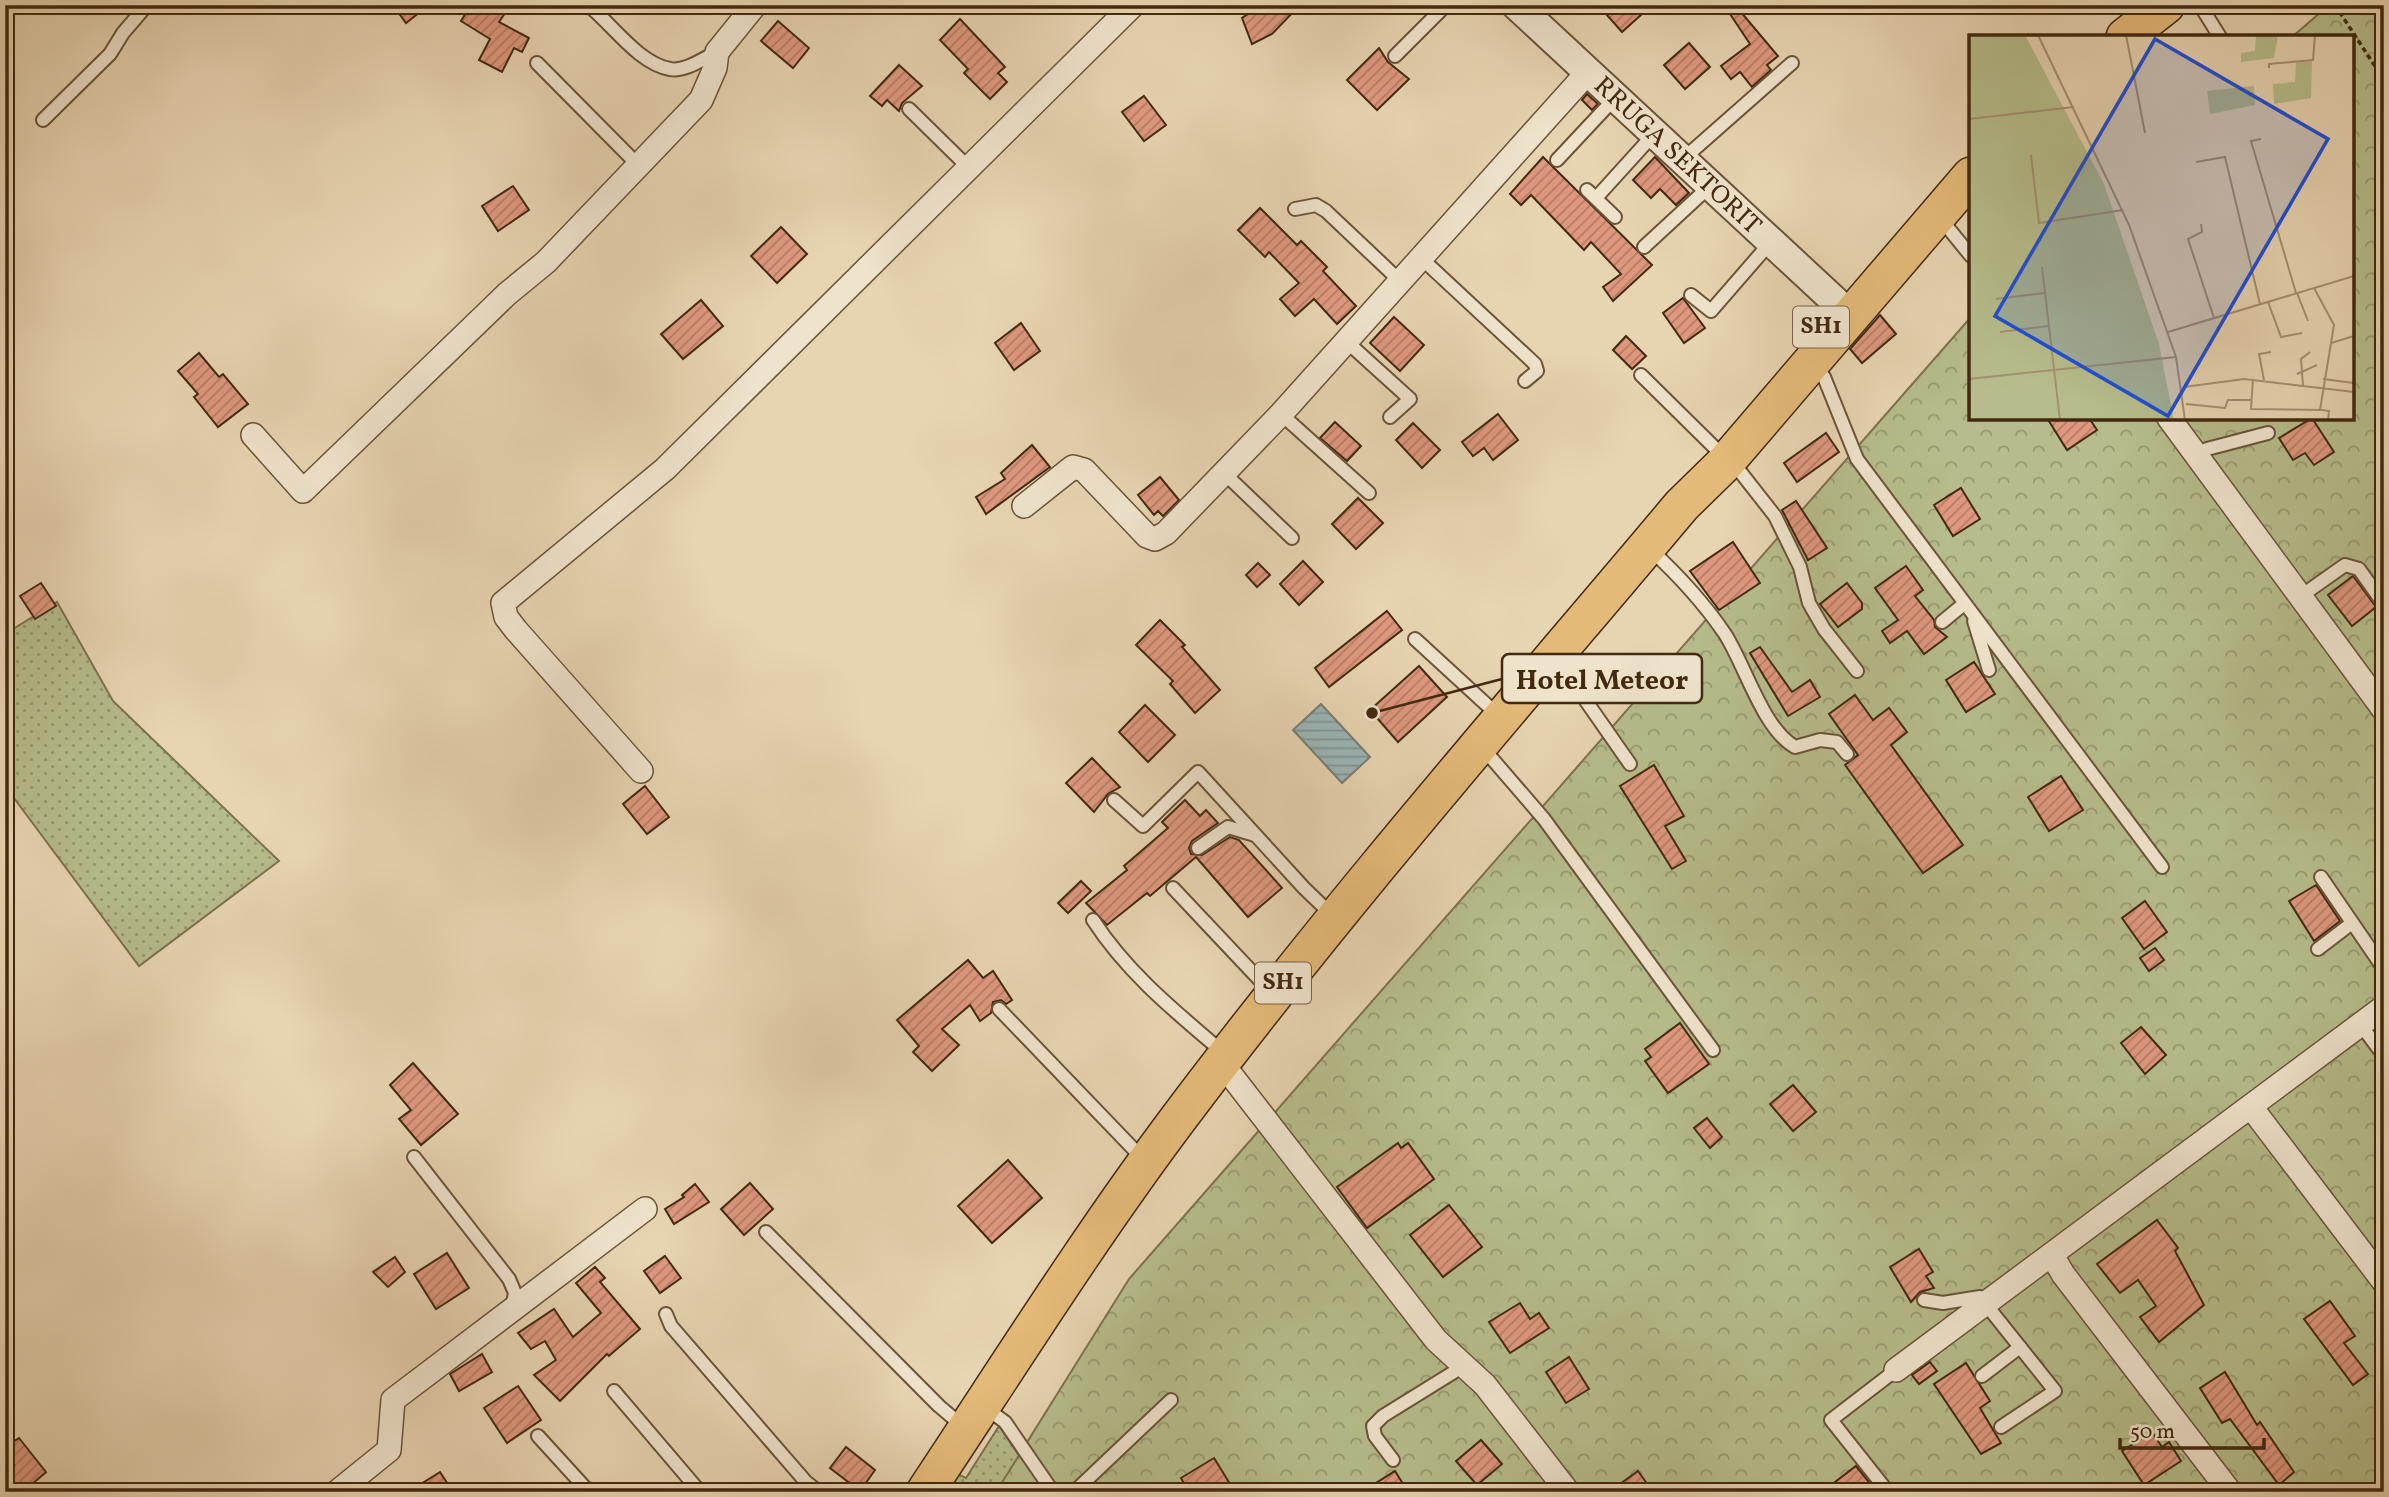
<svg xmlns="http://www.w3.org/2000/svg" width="2389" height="1497" font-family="Vollkorn,serif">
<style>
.grass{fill:url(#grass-dots);stroke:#7c724d;stroke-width:2}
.forest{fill:url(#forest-crowns);stroke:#7c724d;stroke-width:2}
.water{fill:url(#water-rules);stroke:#777d74;stroke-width:2}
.building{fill:url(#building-hatch);stroke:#42290f;stroke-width:2}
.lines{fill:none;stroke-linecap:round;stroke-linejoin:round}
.service-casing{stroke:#6b5438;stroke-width:16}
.minor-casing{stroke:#6b5438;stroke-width:26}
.tertiary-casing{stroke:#6b5438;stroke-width:32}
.primary-casing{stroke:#42290f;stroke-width:40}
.path{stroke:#42290f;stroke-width:3.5;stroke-dasharray:5 3.5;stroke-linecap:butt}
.service{stroke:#efe3cc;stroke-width:12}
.minor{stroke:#efe3cc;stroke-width:23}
.tertiary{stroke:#efe3cc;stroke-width:28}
.primary{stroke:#e4ba78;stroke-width:37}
.labels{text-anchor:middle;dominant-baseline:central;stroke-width:5;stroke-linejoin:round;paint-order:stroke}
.shield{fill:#efe3cc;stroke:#766148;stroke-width:2}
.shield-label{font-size:24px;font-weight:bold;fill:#42290f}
.street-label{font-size:26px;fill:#42290f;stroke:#efe3cc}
.inset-road{fill:none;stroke:#a59070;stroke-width:2}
.view{fill:#1d4ed8;fill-opacity:0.15;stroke:#1d4ed8;stroke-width:3.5}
.inset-edge{fill:none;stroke:#42290f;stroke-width:3.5}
.leader{fill:none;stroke:#42290f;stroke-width:2.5}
.callout-dot{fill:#42290f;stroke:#efe3cc;stroke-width:2.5}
.callout{fill:#efe3cc;stroke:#42290f;stroke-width:2.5}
.callout-label{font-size:28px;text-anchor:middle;font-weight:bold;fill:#42290f}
</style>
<defs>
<pattern id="grass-dots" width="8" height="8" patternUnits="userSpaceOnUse" patternTransform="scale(1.75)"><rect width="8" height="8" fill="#b6bc8b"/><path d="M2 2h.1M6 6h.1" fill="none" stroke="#969970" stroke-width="1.8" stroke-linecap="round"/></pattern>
<pattern id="forest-crowns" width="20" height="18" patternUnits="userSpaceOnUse" patternTransform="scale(1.75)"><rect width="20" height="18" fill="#b6bc8b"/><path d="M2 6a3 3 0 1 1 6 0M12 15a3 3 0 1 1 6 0" fill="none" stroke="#969970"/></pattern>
<pattern id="water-rules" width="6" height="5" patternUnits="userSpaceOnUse" patternTransform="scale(1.75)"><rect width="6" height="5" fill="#9bb5b7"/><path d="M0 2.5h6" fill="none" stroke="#809393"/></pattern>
<pattern id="building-hatch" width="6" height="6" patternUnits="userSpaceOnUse" patternTransform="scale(1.75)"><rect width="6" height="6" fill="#df987e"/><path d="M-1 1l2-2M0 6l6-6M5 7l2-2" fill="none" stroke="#b67c66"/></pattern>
</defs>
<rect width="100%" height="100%" fill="#e7d4b1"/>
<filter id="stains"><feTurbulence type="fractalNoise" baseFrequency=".00286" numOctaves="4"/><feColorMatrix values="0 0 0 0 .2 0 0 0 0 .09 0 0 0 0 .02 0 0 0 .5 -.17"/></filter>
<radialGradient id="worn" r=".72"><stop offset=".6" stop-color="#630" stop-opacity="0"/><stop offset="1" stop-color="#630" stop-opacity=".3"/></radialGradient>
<g class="grass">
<polygon points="57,602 113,701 279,861 139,966 5,786 5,634"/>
<polygon points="999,1426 1044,1492 943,1492 955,1473 966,1478"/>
</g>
<polygon class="forest" points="2329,5 2384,5 2384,1492 996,1492 1129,1279 1971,317 1971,418 2352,418 2352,37 2292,37"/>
<polygon class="water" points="1321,704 1370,757 1342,783 1293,730"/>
<g class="building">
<polygon points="393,5 429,5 406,23"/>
<polygon points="471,5 493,5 505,13 499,22 529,38 522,52 514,48 502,72 479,60 490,39 461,21"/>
<polygon points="1262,5 1300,5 1272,34 1252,44 1242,18"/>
<polygon points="1598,5 1652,5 1622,32"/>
<polygon points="1735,5 1778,56 1767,65 1771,70 1752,87 1740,72 1731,79 1721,66 1750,44 1728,11"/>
<polygon points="960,19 1005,67 998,73 1007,82 990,99 964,73 968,69 940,40"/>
<polygon points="778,21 809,48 793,68 761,41"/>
<polygon points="1689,43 1710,67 1685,89 1664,65"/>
<polygon points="1379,48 1388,62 1409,79 1377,110 1347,80"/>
<polygon points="899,65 922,86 902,103 899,111 887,100 882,106 870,96"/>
<polygon points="1587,94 1598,104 1592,110 1582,100"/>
<polygon points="1144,96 1166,125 1144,141 1122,112"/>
<polygon points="1543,157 1652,265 1613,301 1603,287 1621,274 1591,242 1584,250 1531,195 1521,205 1510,194"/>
<polygon points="1655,157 1689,193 1676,205 1660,189 1651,198 1633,180"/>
<polygon points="513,186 529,210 498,231 482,206"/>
<polygon points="1260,208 1297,245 1301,241 1327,267 1323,271 1356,306 1337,324 1314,299 1295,316 1280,299 1299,283 1269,252 1265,257 1238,230"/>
<polygon points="781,227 807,254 777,283 751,256"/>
<polygon points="1683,298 1705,328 1684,343 1663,313"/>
<polygon points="701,300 723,326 683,359 661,334"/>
<polygon points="1880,315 1896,334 1862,363 1850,349"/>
<polygon points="1394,317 1424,345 1400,371 1370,343"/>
<polygon points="1021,323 1040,351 1014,370 995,343"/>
<polygon points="1626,336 1646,356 1632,369 1613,350"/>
<polygon points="199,353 219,377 223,374 248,404 218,427 194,397 198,394 178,371"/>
<polygon points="1498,414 1518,440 1493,460 1484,448 1473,456 1462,442"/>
<polygon points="2047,418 2089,418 2097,430 2067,450"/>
<polygon points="2312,418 2334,452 2314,465 2305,453 2293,460 2279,438"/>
<polygon points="1335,422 1361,446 1347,461 1320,438"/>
<polygon points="1413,423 1440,450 1422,468 1396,440"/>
<polygon points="1826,433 1839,452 1797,482 1784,463"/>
<polygon points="1032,445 1050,467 986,514 976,497 1005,479 1001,473"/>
<polygon points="1160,477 1179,500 1163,516 1158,511 1154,515 1138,495"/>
<polygon points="1961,488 1980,519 1953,536 1934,505"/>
<polygon points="1358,498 1383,523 1356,549 1332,524"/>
<polygon points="1796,501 1827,548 1808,560 1782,510"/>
<polygon points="1733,542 1760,583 1719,610 1690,571"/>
<polygon points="1303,561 1323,582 1299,605 1280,584"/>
<polygon points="1258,563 1270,575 1257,587 1246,575"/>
<polygon points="1906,566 1923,590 1915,596 1934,620 1935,627 1947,637 1924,654 1907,631 1890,643 1882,631 1898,620 1875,588"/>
<polygon points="2353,576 2376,607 2352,626 2328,595"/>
<polygon points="41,583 56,606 35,619 20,596"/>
<polygon points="1847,583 1862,603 1862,609 1838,627 1820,604"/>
<polygon points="1387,611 1402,630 1329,687 1315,668"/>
<polygon points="1160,620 1185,645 1182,647 1220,690 1195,713 1170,684 1173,681 1136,645"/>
<polygon points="1760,647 1792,692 1810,680 1820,697 1788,716 1750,653"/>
<polygon points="1974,662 1995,694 1966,712 1946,680"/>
<polygon points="1419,666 1447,697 1398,742 1370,710"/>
<polygon points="1855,695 1873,720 1889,708 1907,732 1891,745 1963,845 1923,873 1845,765 1858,755 1829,714"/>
<polygon points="1145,705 1175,735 1148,762 1119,732"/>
<polygon points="1092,758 1120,787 1108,794 1094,812 1066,783"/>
<polygon points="1654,765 1684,816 1665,826 1686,861 1672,869 1620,786"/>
<polygon points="2061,776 2083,810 2049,831 2028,797"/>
<polygon points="645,786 669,817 647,834 623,804"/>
<polygon points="1185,800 1200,816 1206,810 1218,823 1192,841 1189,848 1191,854 1202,855 1230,837 1239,840 1282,888 1248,917 1196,857 1150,896 1147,893 1107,925 1086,903 1127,870 1124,866 1168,828 1162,822"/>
<polygon points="1081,881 1091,891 1068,913 1058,903"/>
<polygon points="2316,885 2340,921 2314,941 2289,901"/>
<polygon points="2145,901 2167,932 2144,949 2122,918"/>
<polygon points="2155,948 2164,960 2149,971 2140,958"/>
<polygon points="968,960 983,978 993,971 1012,1000 1006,1004 1001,1000 993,1002 991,1013 980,1021 970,1005 942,1029 959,1045 932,1071 913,1052 919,1046 897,1020"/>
<polygon points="1680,1023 1709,1064 1668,1093 1645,1061 1651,1057 1645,1049"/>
<polygon points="2141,1027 2166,1055 2145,1074 2121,1043"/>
<polygon points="413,1063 458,1114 421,1145 399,1119 411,1110 390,1085"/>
<polygon points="1793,1085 1816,1112 1793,1131 1770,1104"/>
<polygon points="1707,1118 1722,1137 1710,1148 1694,1128"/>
<polygon points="1398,1143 1401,1148 1408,1143 1434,1179 1367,1228 1337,1187"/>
<polygon points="1008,1160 1042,1198 992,1243 958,1206"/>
<polygon points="750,1183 773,1209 744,1235 721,1209"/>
<polygon points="695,1184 709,1202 674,1224 665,1209 684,1197 682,1195"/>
<polygon points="1449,1205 1482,1247 1443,1277 1410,1235"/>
<polygon points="2157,1220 2178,1248 2175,1251 2204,1305 2159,1342 2140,1317 2156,1306 2138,1280 2120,1293 2097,1264"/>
<polygon points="1919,1249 1933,1272 1926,1276 1934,1288 1920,1292 1911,1302 1890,1267"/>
<polygon points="447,1253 469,1288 436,1309 414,1274"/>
<polygon points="665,1256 681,1278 660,1293 644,1271"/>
<polygon points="395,1257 405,1272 388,1287 373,1272"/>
<polygon points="595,1267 605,1278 600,1282 640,1329 609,1356 607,1354 560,1401 534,1375 556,1360 545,1341 531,1349 518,1333 554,1309 573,1337 601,1313 576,1283"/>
<polygon points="2330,1301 2355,1336 2344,1343 2368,1374 2353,1385 2304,1319"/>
<polygon points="1520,1303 1530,1319 1539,1313 1549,1328 1510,1353 1489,1322"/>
<polygon points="482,1354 492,1372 459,1391 450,1374"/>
<polygon points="1569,1357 1589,1389 1566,1403 1546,1372"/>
<polygon points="1930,1362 1937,1371 1919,1384 1912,1375"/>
<polygon points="1966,1363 1990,1401 1980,1408 2001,1443 1981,1454 1934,1384"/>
<polygon points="2225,1372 2257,1425 2260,1422 2294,1472 2279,1485 2230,1419 2222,1423 2200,1388"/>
<polygon points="518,1386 541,1420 507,1443 484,1408"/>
<polygon points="2152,1432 2162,1447 2169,1442 2181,1461 2144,1485 2122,1451"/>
<polygon points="19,1438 46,1472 23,1492 12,1492 5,1485 5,1447"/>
<polygon points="1481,1440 1502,1464 1477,1485 1456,1461"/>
<polygon points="846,1447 875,1470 860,1491 830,1468"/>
<polygon points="1214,1458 1235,1492 1189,1492 1181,1478"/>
<polygon points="1856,1466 1877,1492 1822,1492"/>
<polygon points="1395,1471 1408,1492 1362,1492"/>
<polygon points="1638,1471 1653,1492 1609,1492"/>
<polygon points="440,1472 453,1492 408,1492"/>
</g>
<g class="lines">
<g class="service-casing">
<g id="service">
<polyline points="235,5 245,5"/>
<path d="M 588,5 C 612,24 639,64 670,69 C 685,72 704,58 717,52"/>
<polyline points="2200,5 2220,37"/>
<polyline points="1395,56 1446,5"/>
<polyline points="537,63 639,166"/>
<polyline points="909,109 969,168"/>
<polyline points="43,120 110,54 123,33 147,5"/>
<polyline points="1557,160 1615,98"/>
<polyline points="1682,160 1792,63"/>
<polyline points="1587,190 1615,217"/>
<polyline points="1596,198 1654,134"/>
<polyline points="1295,209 1316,205 1326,211 1400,281"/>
<polyline points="1940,218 1971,256"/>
<polyline points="1644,247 1710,186"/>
<polyline points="1420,257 1535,364 1537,371 1525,381"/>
<polyline points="1691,295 1711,311 1770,243"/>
<polyline points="1346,341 1410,399 1390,417"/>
<polyline points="1812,365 1824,377 1857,459 2162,867"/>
<polyline points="1641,375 1718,451"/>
<polyline points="1281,414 1369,493"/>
<polyline points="2196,455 2207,449 2268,433"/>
<polyline points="1731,460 1775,516 1800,567 1809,603 1824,629 1857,671"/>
<polyline points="1224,473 1292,538"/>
<path d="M 1650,549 C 1677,574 1704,603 1725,634 C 1746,667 1763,729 1795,747 L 1820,740 L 1837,742 L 1847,754"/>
<polyline points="2301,596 2345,565 2359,569 2381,600"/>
<polyline points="1974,621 1989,670"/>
<polyline points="1942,622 1964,604"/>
<polyline points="1415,639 1500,717"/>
<polyline points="1556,658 1630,764"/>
<polyline points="1482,747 1544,819 1713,1050"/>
<polyline points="1114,800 1143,826 1198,772 1304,888 1333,916"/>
<polyline points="1198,848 1228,827 1255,835"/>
<polyline points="2321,877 2384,969"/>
<polyline points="1173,888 1271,992"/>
<path d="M 1093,920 C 1128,974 1177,1013 1225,1054"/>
<polyline points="2318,949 2352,923"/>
<polyline points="999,1009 1144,1160"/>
<polyline points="2360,1024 2384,1056"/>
<polyline points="414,1157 509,1279 515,1293 512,1308"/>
<polyline points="766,1232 939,1406 965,1428"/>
<polyline points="1924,1300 1943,1303 1980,1297 2055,1391 2001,1427"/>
<polyline points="666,1314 671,1326 806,1482 819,1492"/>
<polyline points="1982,1376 2020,1347"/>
<polyline points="614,1391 700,1492"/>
<polyline points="983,1406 1005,1422 1053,1492"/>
<polyline points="538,1436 589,1492"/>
<polyline points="1393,1460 1375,1436 1373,1426 1383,1416 1462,1367"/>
<polyline points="1074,1492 1171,1400"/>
<polyline points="1888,1492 1831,1420 1896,1370"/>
</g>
</g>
<g class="minor-casing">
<g id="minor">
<polyline points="2169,418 2384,710"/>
<polyline points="253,435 303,491 507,294 546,262 701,100 715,68 717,52 755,5"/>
<polyline points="1024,506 1073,467 1084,470 1147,536 1155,539 1166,533 1281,414 1588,72"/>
<polyline points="641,771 516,630 506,617 503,603 665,469 1133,5"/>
<polyline points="1221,1062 1436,1340 1485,1385 1568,1492"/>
<polyline points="2251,1107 2384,1282"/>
<polyline points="2052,1255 2063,1274 2230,1492"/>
<polyline points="1896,1370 2384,1007"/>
<polyline points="337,1492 389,1450 393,1400 645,1209"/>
</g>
</g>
<g class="tertiary-casing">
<polyline id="tertiary" points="1516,5 1850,315"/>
</g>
<g class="primary-casing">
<g id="primary">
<polyline points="2125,37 2166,5"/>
<path d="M 925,1492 C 1008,1367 1088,1239 1178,1119 C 1337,907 1512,707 1682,505 L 1726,462 L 1971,176"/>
</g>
</g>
<polyline class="path" points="2335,5 2384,80"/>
<use href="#service" class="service"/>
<use href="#minor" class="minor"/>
<use href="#tertiary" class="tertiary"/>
<use href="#primary" class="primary"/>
</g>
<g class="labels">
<g class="shield">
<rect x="1793" y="306.5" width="56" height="41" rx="5"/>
<rect x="1255" y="962.5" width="56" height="41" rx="5"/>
</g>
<g class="shield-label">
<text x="1821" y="327">SH1</text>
<text x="1283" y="983">SH1</text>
</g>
<g class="street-label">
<text transform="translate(1677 156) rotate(43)">RRUGA SEKTORIT</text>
</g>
</g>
<g transform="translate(1969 35)">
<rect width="385" height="385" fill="#e7d4b1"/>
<path d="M 287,0 L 309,0 L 305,23 L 272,27 L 272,18 L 286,16 ZM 343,26 L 342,63 L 305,69 L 304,49 L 326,47 L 327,28 ZM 285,51 L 286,70 L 241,79 L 238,56 Z" fill="#b6bc8b"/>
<path d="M 0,0 L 56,0 L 135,149 L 190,309 L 205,385 L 0,385 Z" fill="#b6bc8b"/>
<path class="inset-road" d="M 69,0 L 160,190 L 207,322 L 216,385M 157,0 L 176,98M 300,33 L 300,29 L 344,25 L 346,0M 0,84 L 105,72M 292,104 L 282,106 L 327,258M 62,120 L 70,188 L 154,175M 227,127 L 256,122 L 291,269M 232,189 L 233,197 L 219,204 L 245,283M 73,232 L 91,385M 345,253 L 365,290 L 351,375M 328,258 L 339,286M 27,264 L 76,258M 299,267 L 312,302 L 333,298M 31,297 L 80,291M 199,297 L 385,241M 362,308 L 385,301M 328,339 L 348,330M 0,344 L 207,322M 284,344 L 282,374 L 354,375 L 360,376 L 359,385M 354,344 L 385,348M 295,345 L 290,319 L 302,317M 334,350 L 332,324 L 341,317M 215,352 L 275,344 L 385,357M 217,369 L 256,373 L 259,365 L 283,365"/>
<path class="view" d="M 186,4 L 359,104 L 199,381 L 26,281 Z"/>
<rect width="385" height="385" class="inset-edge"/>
</g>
<path class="leader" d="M1372 713L1502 679"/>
<circle class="callout-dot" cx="1372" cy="713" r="7"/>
<rect class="callout" x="1502" y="654" width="200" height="49" rx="7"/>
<g class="callout-label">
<text x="1602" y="689">Hotel Meteor</text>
</g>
<rect width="2389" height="1497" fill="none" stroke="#e7d4b1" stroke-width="28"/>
<rect x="7" y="7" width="2375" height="1483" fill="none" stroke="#42290f" stroke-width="3.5"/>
<rect x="14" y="14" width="2361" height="1469" fill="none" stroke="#42290f" stroke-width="2"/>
<path d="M2120 1438v10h144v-10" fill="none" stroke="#42290f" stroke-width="3.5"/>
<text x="2130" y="1438" font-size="21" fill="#42290f" stroke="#efe3cc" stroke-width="5" paint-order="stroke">50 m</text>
<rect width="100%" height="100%" filter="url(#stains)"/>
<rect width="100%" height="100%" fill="url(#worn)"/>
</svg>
